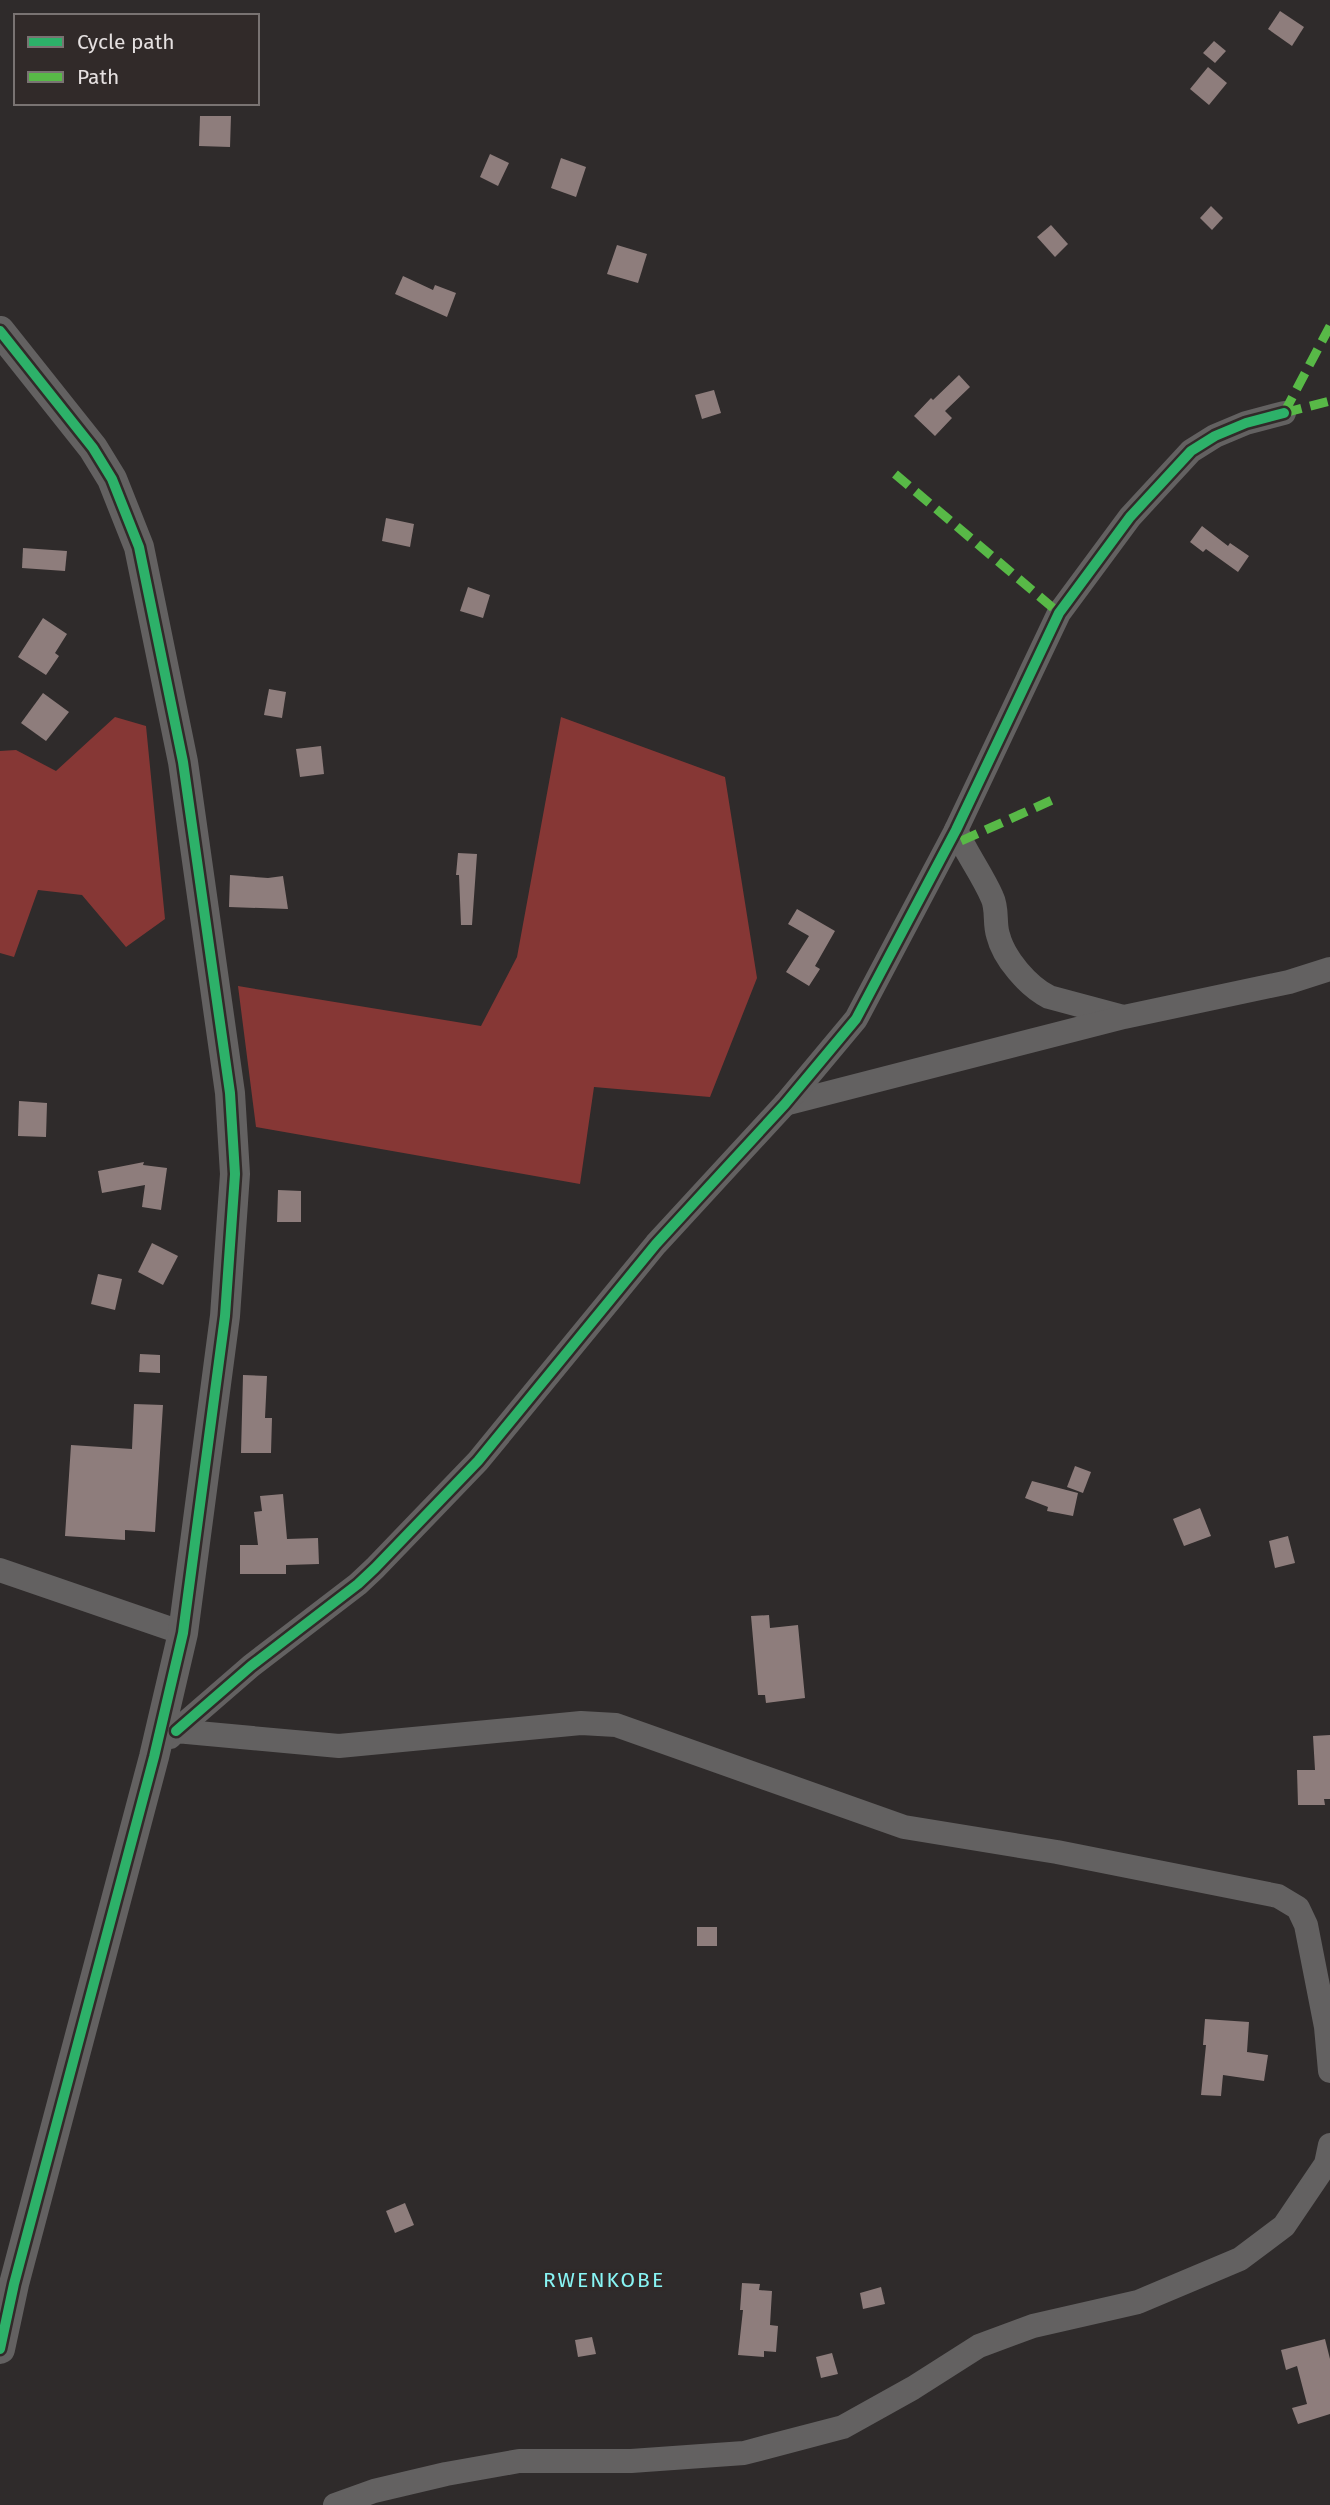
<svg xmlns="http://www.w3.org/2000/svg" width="1330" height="2505" font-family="'Fira Sans',sans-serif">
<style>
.forest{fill:#863735}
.building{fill:#8e7d7c}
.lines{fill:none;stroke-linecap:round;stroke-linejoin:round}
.minor{stroke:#636161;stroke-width:24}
.tertiary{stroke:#636161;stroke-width:30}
.quiet{stroke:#58b947;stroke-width:9;stroke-dasharray:18 9;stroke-linecap:butt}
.cycleway-casing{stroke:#312a29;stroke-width:15}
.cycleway{stroke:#2db169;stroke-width:10}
.labels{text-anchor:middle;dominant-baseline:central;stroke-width:7;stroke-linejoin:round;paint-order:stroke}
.quarter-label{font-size:21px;letter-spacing:2px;fill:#89f5f4;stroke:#312a29}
</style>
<rect width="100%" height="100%" fill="#2f2b2b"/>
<g class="forest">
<polygon points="115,717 146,726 165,919 126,947 82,895 38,890 14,957 0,953 0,751 16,750 56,771"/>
<polygon points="561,717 725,777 757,978 710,1097 594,1087 580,1184 256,1127 238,986 481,1026 517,957"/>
</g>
<g class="building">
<polygon points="1280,11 1304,27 1292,46 1268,29"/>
<polygon points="1214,41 1226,51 1215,63 1203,53"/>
<polygon points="1208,67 1227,83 1209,105 1190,89"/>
<polygon points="200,116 231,116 230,147 199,146"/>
<polygon points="490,154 509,163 498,186 480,177"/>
<polygon points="561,158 586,167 576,197 551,188"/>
<polygon points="1211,206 1223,218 1212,230 1200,218"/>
<polygon points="1051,225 1068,244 1055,257 1037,237"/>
<polygon points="617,245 647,254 638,283 607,274"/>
<polygon points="403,276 433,290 435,285 456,293 447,317 395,294"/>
<polygon points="959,375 970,387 945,411 952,418 935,436 914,416 931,398 933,400"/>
<polygon points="714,390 721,413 702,419 695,395"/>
<polygon points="386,518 414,524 410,547 382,541"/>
<polygon points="1202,526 1228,546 1230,543 1249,556 1238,572 1206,549 1203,552 1190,542"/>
<polygon points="23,548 67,551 65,571 22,568"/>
<polygon points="468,587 490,595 483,618 460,611"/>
<polygon points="43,618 67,634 55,653 59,656 46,675 18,657"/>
<polygon points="269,689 286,692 282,718 264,715"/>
<polygon points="43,693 69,712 46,741 21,723"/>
<polygon points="321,746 324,774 300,777 296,749"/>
<polygon points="458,853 477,854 472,925 461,925 459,875 456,875"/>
<polygon points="230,875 268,878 283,876 288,909 229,907"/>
<polygon points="797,909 835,931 815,966 820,969 809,986 786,972 809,936 788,924"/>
<polygon points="19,1101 47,1103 46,1137 18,1136"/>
<polygon points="144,1162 143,1165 167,1168 161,1210 142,1207 145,1185 102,1193 98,1171"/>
<polygon points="278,1190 301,1191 301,1222 277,1222"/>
<polygon points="152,1243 178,1256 163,1285 138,1272"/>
<polygon points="98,1274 122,1279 115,1310 91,1304"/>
<polygon points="140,1354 160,1355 160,1373 139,1372"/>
<polygon points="243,1375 267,1376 265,1418 272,1418 271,1453 241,1453"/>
<polygon points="134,1404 163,1405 155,1532 125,1530 125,1540 65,1536 71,1445 132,1449"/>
<polygon points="1075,1466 1091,1472 1083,1493 1067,1487"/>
<polygon points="1032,1481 1078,1493 1073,1516 1047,1511 1048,1507 1025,1498"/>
<polygon points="283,1494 287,1539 318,1538 319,1564 286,1565 286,1574 240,1574 240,1545 258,1545 254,1512 262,1511 260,1496"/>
<polygon points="1200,1508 1211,1536 1184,1546 1173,1519"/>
<polygon points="1288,1536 1295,1563 1275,1568 1269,1541"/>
<polygon points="769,1615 770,1628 798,1625 805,1698 766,1703 765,1695 758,1695 751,1616"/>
<polygon points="1330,1735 1330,1799 1324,1799 1325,1805 1298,1805 1297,1770 1315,1770 1313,1736"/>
<rect x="697" y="1927" width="20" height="19"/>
<polygon points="1205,2019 1249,2022 1247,2052 1268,2055 1264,2081 1223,2075 1221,2096 1201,2095 1206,2045 1203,2045"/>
<polygon points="405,2203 414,2225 395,2233 386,2211"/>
<polygon points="742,2283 760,2284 759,2290 772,2291 770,2325 778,2326 776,2352 764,2351 764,2357 738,2355 743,2310 740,2310"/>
<polygon points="881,2287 885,2304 863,2309 860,2293"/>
<polygon points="592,2337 596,2354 578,2357 575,2340"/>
<polygon points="1325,2339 1330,2359 1330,2414 1298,2424 1292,2408 1307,2404 1297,2366 1286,2370 1281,2350"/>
<polygon points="832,2353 838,2374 821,2378 816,2357"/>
</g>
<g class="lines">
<g class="minor">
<path d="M 956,830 C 966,853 982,874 992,897 C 998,909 994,923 998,935 C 1004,959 1028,986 1049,997 L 1120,1016"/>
<polyline points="785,1104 1124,1017 1289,982 1330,969"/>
<polyline points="0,1570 183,1633"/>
<polyline points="176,1731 251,1666 358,1584 375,1568 478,1461 656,1244 785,1104 856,1019 956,830 1059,613 1130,517 1191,451 1215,436 1246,423 1284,413"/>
<polyline points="170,1737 176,1731 339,1746 581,1723 616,1725 904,1827 1057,1852 1278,1896 1298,1908 1306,1925 1326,2027 1330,2071"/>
<polyline points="335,2505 374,2491 446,2474 519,2461 631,2461 744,2453 843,2427 913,2388 979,2346 1033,2326 1138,2302 1240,2259 1284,2226 1326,2164 1330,2145"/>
</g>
<polyline class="tertiary" points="0,331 93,448 112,479 139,547 183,762 230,1093 235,1174 225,1316 183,1633 154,1757 14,2284 0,2349"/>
<g class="quiet">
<polyline points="1284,413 1330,326"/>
<polyline points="1284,413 1330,401"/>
<polyline points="895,474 1059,613"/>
<polyline points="961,841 1059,797"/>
</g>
<g class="cycleway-casing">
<g id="cycleway">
<polyline points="0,331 93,448 112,479 139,547 183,762 230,1093 235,1174 225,1316 183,1633 154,1757 14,2284 0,2349"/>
<polyline points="176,1731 251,1666 358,1584 375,1568 478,1461 656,1244 785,1104 856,1019 956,830 1059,613 1130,517 1191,451 1215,436 1246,423 1284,413"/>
</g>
</g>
<use href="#cycleway" class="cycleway"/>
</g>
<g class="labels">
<g class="quarter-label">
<text x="604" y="2280">RWENKOBE</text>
</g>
</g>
<rect x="14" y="14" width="245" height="91" fill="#312a29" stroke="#797372" stroke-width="2"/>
<rect x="28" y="37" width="35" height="10" fill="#2db169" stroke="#797372" stroke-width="2"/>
<text x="77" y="49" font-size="21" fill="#e5e0e0">Cycle path</text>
<rect x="28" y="72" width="35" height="10" fill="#58b947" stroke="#797372" stroke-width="2"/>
<text x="77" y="84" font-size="21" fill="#e5e0e0">Path</text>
</svg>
